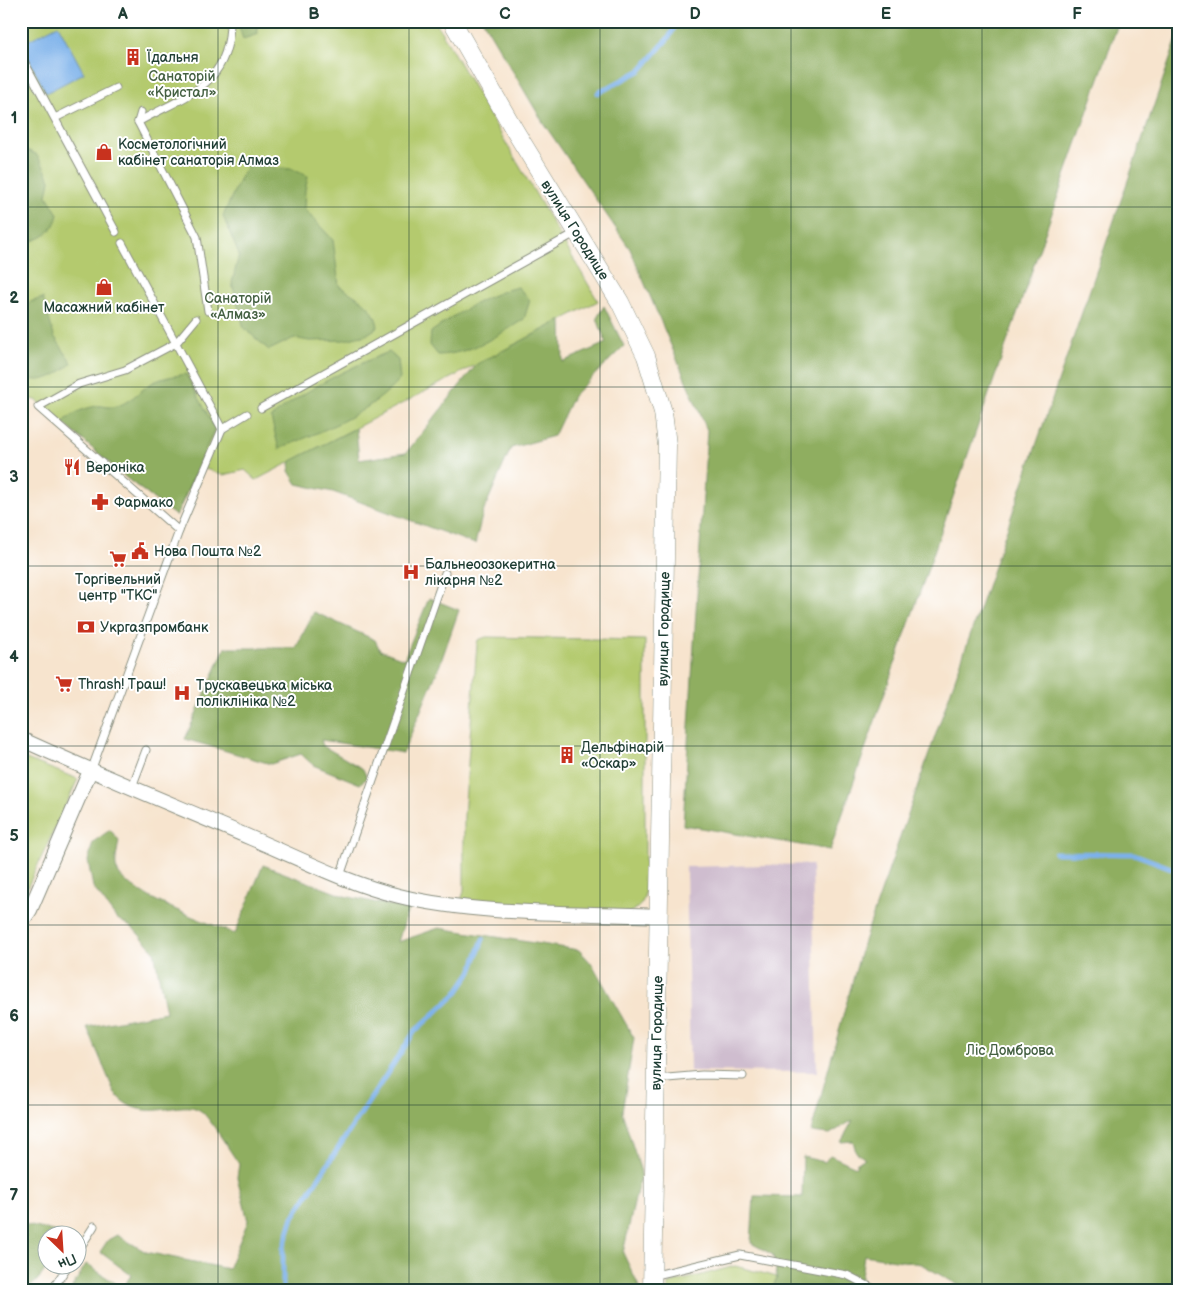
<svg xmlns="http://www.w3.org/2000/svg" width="1200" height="1312" font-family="'Balsamiq Sans',sans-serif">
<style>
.industrial{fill:#cfbdcf}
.green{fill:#b4ca6e;stroke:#6a8451}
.forest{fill:#8fae61;stroke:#57764a}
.water{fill:#7cb1ea;stroke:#4e778f}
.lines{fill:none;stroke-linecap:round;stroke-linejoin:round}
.stream{stroke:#7cb1ea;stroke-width:5}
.service-casing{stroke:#8b9081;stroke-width:9}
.minor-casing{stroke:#8b9081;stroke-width:16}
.tertiary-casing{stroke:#8b9081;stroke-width:19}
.service{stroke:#fff;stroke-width:7}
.minor{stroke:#fff;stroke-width:14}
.tertiary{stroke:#fff;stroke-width:18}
.grid{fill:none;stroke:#1f3d34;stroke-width:1;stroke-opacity:0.55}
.labels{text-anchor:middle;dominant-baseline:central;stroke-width:4;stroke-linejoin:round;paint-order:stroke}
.poi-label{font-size:14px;fill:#1f3d34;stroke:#fff;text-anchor:start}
.park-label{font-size:14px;fill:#446042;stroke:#fff}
.street-label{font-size:14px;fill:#1f3d34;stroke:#fff}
.neatline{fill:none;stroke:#1f3d34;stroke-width:2}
.grid-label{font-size:16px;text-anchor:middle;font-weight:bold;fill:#1f3d34}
</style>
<rect width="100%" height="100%" fill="#fff"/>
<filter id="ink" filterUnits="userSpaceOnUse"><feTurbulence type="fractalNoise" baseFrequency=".02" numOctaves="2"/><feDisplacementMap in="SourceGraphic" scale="10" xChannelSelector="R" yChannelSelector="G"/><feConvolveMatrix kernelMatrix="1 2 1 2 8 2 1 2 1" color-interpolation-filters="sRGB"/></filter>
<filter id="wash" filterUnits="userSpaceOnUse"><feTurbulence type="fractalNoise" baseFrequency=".0096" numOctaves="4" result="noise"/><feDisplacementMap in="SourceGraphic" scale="20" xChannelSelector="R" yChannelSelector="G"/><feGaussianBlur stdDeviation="1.12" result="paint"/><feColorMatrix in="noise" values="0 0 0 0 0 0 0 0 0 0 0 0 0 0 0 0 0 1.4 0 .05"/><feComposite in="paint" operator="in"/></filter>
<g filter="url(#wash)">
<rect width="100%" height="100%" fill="#f7e4ce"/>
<polygon class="industrial" points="812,864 817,1072 690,1071 686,867"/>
<g class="green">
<polygon points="21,21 435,21 598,301 256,480 245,470 224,475 199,467 176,516 129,480 46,408 36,400 21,397"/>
<path d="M 486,637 L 645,640 L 645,889 C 644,903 641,907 628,913 L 460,904 L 464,891 L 464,816 L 477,644 L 478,640 Z"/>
<polygon points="21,757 78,779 21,901"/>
<polygon points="735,1266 777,1277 772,1291 668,1291 668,1284"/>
</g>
<g class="forest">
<polygon points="237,21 257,21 258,34 243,39"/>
<polygon points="483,21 1119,21 830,850 683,825 707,430 630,249 544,124"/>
<polygon points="1179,33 1179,1291 969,1291 921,1264 864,1255 859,1291 772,1291 777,1277 773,1255 751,1243 754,1196 802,1197 803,1157 825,1162 830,1155 856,1167 857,1162 865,1159 856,1152 853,1141 841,1142 853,1120 830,1134 811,1132 862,947"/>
<path d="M 21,148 L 36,154 L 44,167 L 50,180 L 47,196 L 58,214 C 55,231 40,243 21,241 Z"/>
<path d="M 253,157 L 264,157 L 270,168 L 291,169 L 308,176 L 305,190 L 304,209 L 333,240 L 339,286 C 356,297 375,305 378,327 L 366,335 L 344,340 L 309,341 L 294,338 L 269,350 L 244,328 L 232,283 L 239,255 L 223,216 L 241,176 Z"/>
<path d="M 518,287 L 530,300 L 524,319 C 498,336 470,354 438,355 L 430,345 L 431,332 C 456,314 487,294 518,287 Z"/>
<path d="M 43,298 L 54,336 L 72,363 C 58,375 39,387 21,375 L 21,313 L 30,302 Z"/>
<polygon points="604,306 624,346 573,396 554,436 511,448 483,512 475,544 333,492 297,484 289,471 291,461 356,428 359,460 406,453 477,364 562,320 563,362 606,343 597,318"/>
<path d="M 389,352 L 398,360 L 400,379 C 370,414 321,431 279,449 L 271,418 C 302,391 350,367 389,352 Z"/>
<path d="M 186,374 L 215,428 L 176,516 L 129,480 L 63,423 C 71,413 85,408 97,406 C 102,405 108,408 113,407 C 128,405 140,390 152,383 C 163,377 175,376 186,374 Z"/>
<polygon points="429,598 459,610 439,667 403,753 321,740 323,746 363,769 367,778 360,784 313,765 301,754 271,764 185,739 225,648 296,648 314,612 375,640 380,650 404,659"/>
<path d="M 110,830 L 119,840 C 118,848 115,859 116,867 C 120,893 211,923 235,934 L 263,865 L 344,896 L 408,909 L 398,942 L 439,928 L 579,950 L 592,964 L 634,1038 L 622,1112 L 641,1172 L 623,1253 L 641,1291 L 623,1291 L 620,1286 L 613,1286 L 614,1291 L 70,1291 L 86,1264 L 123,1288 L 131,1275 L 100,1252 L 108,1240 L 117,1235 L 146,1252 L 228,1269 L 248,1221 L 237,1177 L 239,1164 C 231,1153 210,1118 201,1111 C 181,1096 145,1128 115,1094 L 87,1027 L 166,1012 L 154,951 L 134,929 L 116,918 L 93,887 L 88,861 L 93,842 Z"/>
<path d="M 21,1224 L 67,1234 L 48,1234 C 48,1243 49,1254 48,1263 C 46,1272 31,1290 21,1291 Z"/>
</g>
<polygon class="water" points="58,25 84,73 46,93 21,44"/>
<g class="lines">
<g class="stream">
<polyline points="598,93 641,70 670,36 677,21"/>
<polyline points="1055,853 1134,854 1179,871"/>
<polyline points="283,1291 283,1249 293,1217 415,1031 456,994 471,972 483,939"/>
</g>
</g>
</g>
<g filter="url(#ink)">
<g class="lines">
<g class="service-casing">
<g id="service">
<polyline points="21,56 116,232"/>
<polyline points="141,112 138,122 197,237 208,311"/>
<polyline points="55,118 116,88"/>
<path d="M 138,122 C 186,95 230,86 230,21"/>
<polyline points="122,243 222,429 179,531"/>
<polyline points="261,408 577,232"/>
<polyline points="222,429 247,414"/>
<polyline points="91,771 179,531 38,407 79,384 125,370 176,343 196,319"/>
<polyline points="132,787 146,750"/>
<polyline points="340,876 445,573"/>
<polyline points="656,1079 702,1075 743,1076"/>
<polyline points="78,1251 94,1226"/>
<polyline points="652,1276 740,1255 847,1275 878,1291"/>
<polyline points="47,1291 54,1287 69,1264"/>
</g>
</g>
<g class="minor-casing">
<g id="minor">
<path d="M 21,739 C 97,774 174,805 251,838 C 299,858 348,884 399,896 C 480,916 575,912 659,916"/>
<polyline points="21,923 30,910 90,771"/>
</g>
</g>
<g class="tertiary-casing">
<polyline id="tertiary" points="452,21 515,131 620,302 646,356 663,412 667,445 652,1291"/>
</g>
<use href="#service" class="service"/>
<use href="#minor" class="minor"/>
<use href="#tertiary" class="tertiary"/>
</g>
</g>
<path class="grid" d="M 218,21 L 218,1291M 409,21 L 409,1291M 600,21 L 600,1291M 791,21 L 791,1291M 982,21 L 982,1291M 21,207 L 1179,207M 21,387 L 1179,387M 21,566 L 1179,566M 21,746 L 1179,746M 21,925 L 1179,925M 21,1105 L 1179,1105"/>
<defs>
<g id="building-bare" transform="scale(1.35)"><path d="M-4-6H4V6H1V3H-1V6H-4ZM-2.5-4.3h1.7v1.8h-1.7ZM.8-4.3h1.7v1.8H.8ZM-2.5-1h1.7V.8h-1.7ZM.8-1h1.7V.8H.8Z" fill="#c8321e" stroke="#fff" stroke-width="2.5" paint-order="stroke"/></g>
<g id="shop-bare" transform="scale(1.35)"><path d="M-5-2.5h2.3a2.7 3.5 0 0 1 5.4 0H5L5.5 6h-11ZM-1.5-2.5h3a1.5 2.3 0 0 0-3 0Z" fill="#c8321e" stroke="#fff" stroke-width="2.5" paint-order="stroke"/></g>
<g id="restaurant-bare" transform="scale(1.35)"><path d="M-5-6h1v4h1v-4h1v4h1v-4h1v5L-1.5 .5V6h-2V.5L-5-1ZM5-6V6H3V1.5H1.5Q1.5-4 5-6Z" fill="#c8321e" stroke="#fff" stroke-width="2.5" paint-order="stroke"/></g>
<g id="pharmacy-bare" transform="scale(1.35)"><path d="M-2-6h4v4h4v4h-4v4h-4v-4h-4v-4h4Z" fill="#c8321e" stroke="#fff" stroke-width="2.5" paint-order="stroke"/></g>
<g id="civic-bare" transform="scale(1.35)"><path d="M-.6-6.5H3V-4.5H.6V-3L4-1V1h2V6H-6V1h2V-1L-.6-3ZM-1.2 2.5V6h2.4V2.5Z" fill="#c8321e" stroke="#fff" stroke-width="2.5" paint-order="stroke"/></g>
<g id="supermarket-bare" transform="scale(1.35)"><path d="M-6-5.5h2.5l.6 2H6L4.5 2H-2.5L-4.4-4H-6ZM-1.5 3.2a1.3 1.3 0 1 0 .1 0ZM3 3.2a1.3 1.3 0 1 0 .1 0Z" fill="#c8321e" stroke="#fff" stroke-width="2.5" paint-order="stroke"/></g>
<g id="hospital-bare" transform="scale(1.35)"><path d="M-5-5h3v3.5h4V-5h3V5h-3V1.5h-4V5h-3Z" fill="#c8321e" stroke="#fff" stroke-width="2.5" paint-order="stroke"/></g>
<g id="bank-bare" transform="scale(1.35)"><path d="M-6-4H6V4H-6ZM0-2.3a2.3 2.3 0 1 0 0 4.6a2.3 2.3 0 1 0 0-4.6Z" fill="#c8321e" stroke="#fff" stroke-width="2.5" paint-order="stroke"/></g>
</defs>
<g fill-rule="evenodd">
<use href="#building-bare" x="133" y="57"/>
<use href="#shop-bare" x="104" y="152"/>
<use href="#shop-bare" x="104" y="287"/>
<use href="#restaurant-bare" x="72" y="467"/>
<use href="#pharmacy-bare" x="100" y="502"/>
<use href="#civic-bare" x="140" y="551"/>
<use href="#supermarket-bare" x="118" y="559"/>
<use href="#hospital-bare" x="411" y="572"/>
<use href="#bank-bare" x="86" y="627"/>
<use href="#supermarket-bare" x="64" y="684"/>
<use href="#hospital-bare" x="182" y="693"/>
<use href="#building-bare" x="567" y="755"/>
</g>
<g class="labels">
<g class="poi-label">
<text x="147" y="57">Їдальня</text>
<text x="118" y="144">Косметологічний<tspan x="118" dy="16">кабінет санаторія Алмаз</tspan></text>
<text x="104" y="307" text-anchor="middle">Масажний кабінет</text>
<text x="86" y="467">Вероніка</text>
<text x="114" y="502">Фармако</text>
<text x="154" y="551">Нова Пошта №2</text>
<text x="425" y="564">Бальнеоозокеритна<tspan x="425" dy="16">лікарня №2</tspan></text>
<text x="118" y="579" text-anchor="middle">Торгівельний<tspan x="118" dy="16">центр "ТКС"</tspan></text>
<text x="100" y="627">Укргазпромбанк</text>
<text x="78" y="684">Thrash! Траш!</text>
<text x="196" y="685">Трускавецька міська<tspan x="196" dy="16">поліклініка №2</tspan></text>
<text x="581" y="747">Дельфінарій<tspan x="581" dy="16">«Оскар»</tspan></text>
</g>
<g class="park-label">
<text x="182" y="76">Санаторій<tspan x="182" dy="16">«Кристал»</tspan></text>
<text x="238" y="298">Санаторій<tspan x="238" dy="16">«Алмаз»</tspan></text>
<text x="1010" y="1050">Ліс Домброва</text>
</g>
<g class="street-label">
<text transform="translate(575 230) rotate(58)">вулиця Городище</text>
<text transform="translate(664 629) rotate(-89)">вулиця Городище</text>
<text transform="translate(657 1033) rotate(-89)">вулиця Городище</text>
</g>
</g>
<rect width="1200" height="1312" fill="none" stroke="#fff" stroke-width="55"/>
<g transform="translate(62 1250) rotate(155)"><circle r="24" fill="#ffffff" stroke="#a5b1ae"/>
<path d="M0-4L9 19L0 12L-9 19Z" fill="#c8321e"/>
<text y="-8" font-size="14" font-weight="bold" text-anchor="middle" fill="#1f3d34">Пн</text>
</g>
<rect x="28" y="28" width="1144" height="1256" class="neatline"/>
<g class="grid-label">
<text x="123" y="19">A</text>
<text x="314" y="19">B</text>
<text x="505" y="19">C</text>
<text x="695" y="19">D</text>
<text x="886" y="19">E</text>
<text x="1077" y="19">F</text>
<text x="14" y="123">1</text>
<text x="14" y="303">2</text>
<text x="14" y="482">3</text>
<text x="14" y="662">4</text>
<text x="14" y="841">5</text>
<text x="14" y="1021">6</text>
<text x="14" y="1200">7</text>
</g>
</svg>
